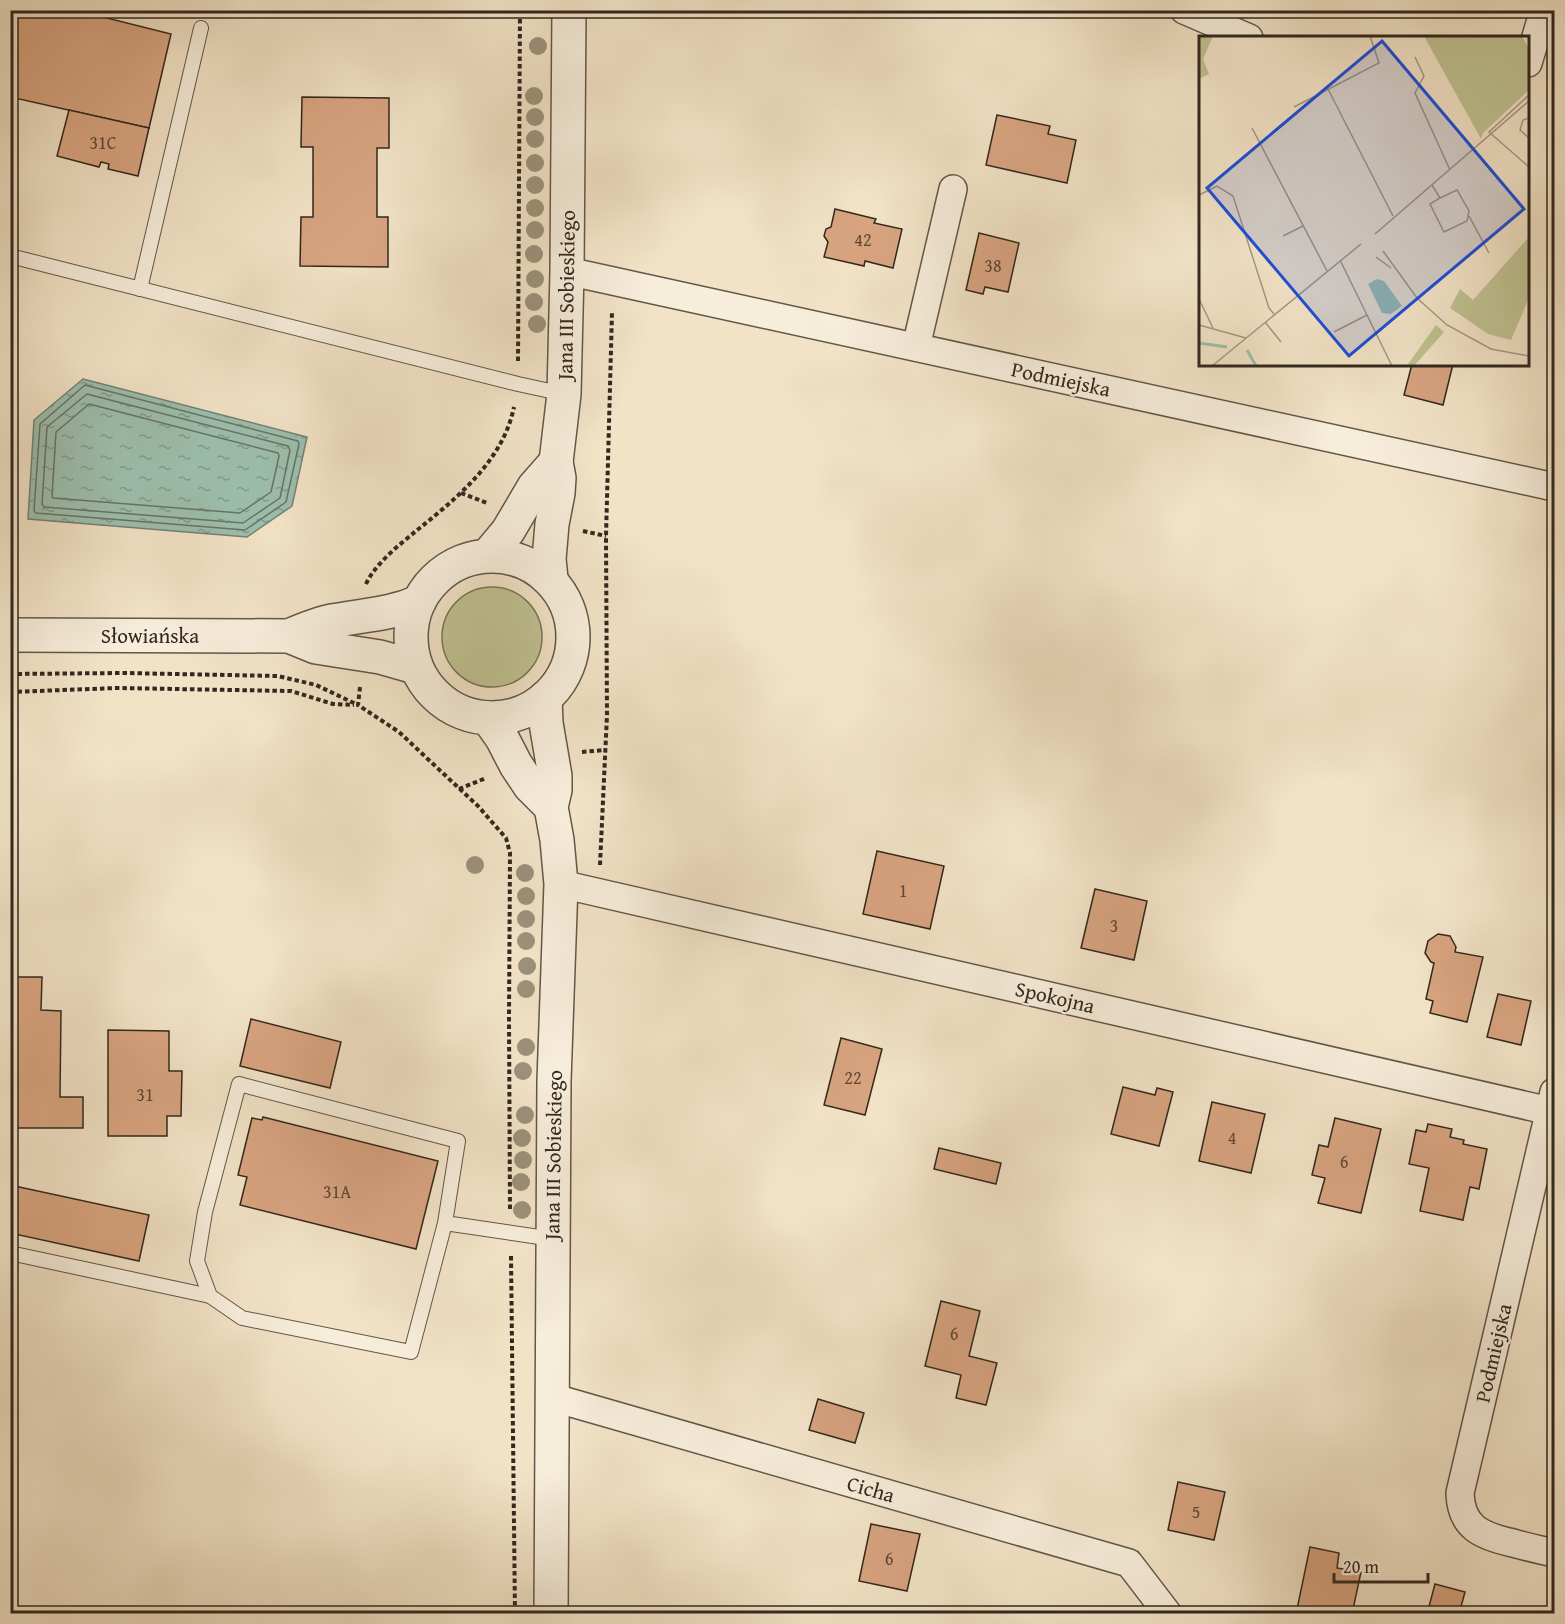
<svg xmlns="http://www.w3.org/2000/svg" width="1565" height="1624" font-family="'Gentium Book Plus',serif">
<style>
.grass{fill:#c0c292;stroke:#787558;stroke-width:1.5}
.water{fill:url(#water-ripples);stroke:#718374;stroke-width:1.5}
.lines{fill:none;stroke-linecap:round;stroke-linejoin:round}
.shore{stroke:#667466;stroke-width:1.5}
.building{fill:#d8a480;stroke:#31281e;stroke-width:1.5}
.service-casing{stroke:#615748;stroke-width:16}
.minor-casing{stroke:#615748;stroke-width:30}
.tertiary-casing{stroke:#615748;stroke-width:36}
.path{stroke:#31281e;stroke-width:4;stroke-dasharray:4.5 3;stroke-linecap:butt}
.service{stroke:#f7eddb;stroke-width:14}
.minor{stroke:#f7eddb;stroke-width:27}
.tertiary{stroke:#f7eddb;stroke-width:33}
.tree{fill:#9c917a}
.labels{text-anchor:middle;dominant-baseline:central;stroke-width:4.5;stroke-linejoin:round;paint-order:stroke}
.number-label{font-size:18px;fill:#5b4736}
.street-label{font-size:21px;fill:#31281e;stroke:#f7eddb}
.inset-river{fill:none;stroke:#9cbfae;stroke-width:3}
.inset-road{fill:none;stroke:#a59883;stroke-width:1.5}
.view{fill:#1d4ed8;fill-opacity:0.15;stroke:#1d4ed8;stroke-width:3}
.inset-edge{fill:none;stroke:#31281e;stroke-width:3}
</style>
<defs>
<pattern id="water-ripples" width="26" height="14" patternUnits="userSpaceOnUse" patternTransform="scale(1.5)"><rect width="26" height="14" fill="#9cbfae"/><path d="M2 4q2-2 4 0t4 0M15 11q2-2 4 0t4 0" fill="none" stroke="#809b8d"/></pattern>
</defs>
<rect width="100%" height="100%" fill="#f2e3c7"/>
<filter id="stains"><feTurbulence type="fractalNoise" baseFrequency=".00333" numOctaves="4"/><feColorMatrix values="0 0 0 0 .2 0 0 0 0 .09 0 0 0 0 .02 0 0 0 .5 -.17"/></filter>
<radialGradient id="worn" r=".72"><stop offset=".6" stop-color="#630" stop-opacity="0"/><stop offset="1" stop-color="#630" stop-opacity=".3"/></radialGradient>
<circle class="grass" cx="492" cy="637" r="50"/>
<polygon class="water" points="83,379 307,437 292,506 247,537 28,519 34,420"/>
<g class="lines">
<g class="shore">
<polygon points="85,385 298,441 299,444 286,502 245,530 36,513 34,511 40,424"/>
<polygon points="87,394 288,446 290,450 280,498 243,523 44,507 42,504 47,427"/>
<polygon points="89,404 278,453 279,456 271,492 240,513 53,498 52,496 56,432"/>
</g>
</g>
<g class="building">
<polygon points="10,10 75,10 171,34 149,128 10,97"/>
<polygon points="302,97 389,98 389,148 377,148 377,217 388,217 388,267 300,266 301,217 313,217 313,147 301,147"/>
<polygon points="69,110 149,128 138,176 108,169 109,164 101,162 99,167 57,156"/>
<polygon points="997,115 1050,126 1048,134 1076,140 1067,183 986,165"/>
<polygon points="835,209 876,219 874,223 902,229 893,268 865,261 864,266 824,257 828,242 824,236 826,229 831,227"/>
<polygon points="979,233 1019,243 1008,292 985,287 983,294 966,290"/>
<polygon points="1412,364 1453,364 1443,405 1404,395"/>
<polygon points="877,851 944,866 930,929 863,914"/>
<polygon points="1095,889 1147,901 1134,960 1081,948"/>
<polygon points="1438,934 1450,936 1456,947 1455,952 1483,957 1467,1022 1430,1013 1433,1001 1426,999 1434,963 1431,962 1425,953 1428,941"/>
<polygon points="13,977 42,977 41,1010 61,1011 60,1097 83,1097 83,1128 10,1128 10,998 12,998"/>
<polygon points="1498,994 1531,1001 1521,1045 1487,1037"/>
<polygon points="251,1019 341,1042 330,1088 240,1066"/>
<polygon points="108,1030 169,1031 169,1071 182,1071 181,1116 167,1116 167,1136 108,1136"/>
<polygon points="841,1038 882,1049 865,1115 824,1105"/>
<polygon points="1123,1087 1155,1095 1157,1088 1173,1092 1159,1146 1111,1134"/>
<polygon points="1212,1102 1265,1114 1251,1173 1199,1161"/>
<polygon points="263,1117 438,1161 416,1249 240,1205 247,1177 238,1175 252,1118 262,1120"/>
<polygon points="1335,1118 1381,1129 1361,1213 1318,1203 1325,1178 1312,1175 1319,1145 1328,1147"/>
<polygon points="1428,1124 1452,1129 1450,1137 1464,1140 1463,1144 1487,1149 1479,1189 1470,1187 1463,1220 1420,1211 1429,1168 1409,1164 1416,1130 1426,1132"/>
<polygon points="939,1148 1001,1163 996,1184 934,1169"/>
<polygon points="10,1185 149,1215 139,1261 10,1233"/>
<polygon points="941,1301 980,1311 969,1356 997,1363 986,1405 956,1398 961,1375 925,1366"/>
<polygon points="818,1399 864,1413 855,1443 809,1430"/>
<polygon points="1178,1482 1225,1492 1214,1540 1168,1530"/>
<polygon points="871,1524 920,1534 907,1591 859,1581"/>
<polygon points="1310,1547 1339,1553 1337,1568 1361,1572 1352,1614 1296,1614"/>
<polygon points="1435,1584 1465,1592 1459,1614 1427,1614"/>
</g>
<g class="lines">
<g class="service-casing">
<g id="service">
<polyline points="10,256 518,384 564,394"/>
<polyline points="140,289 201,28"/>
<polyline points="445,1223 411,1352 242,1318 210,1296 197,1261 205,1212 239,1084 458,1141 445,1223 553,1239"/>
<polyline points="10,1253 210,1296"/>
</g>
</g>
<g class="minor-casing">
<g id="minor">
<polyline points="1184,10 1249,38"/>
<polyline points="1528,63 1544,10"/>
<polyline points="567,271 1554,487"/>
<polyline points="916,347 953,189"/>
<polyline points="561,884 1550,1111"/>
<path d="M 1554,1092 L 1460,1493 C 1461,1528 1482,1536 1513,1543 C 1527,1547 1541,1550 1554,1553"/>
<polyline points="551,1397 1129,1563 1168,1614"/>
</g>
</g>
<g class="tertiary-casing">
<g id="tertiary">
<polyline points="488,555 508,531 534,487 556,462"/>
<circle cx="492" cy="637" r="81"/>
<polyline points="551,579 549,559 552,524 558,493 559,478 556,462 564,394 567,271 569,10"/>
<polyline points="10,635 289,636 316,647 380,657 415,667"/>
<path d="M 289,636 C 303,630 317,624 332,621 C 363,615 389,615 419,602"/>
<polyline points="545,698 546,723 555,776 555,790 551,807 557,840 561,884 554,1081 551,1614"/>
<polyline points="488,718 502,738 516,765 530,786 551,807"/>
</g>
</g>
<g class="path">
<polyline points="518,361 520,10"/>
<polyline points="461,493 487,503"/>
<polyline points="583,531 606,536"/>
<path d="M 366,584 C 375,564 399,545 416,531 C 457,498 503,461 514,407"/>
<polyline points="10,674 124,673 278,676 316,685 358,705"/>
<polyline points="360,687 358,705 399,732 478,806 506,838 510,853 509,1018 510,1212"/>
<polyline points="10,692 117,688 291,691 333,704 354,705"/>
<polyline points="582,752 605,750"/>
<polyline points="459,789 486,778"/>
<polyline points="600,865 607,715 606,536 612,312"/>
<polyline points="511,1256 515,1614"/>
</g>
<use href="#service" class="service"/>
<use href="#minor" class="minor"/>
<use href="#tertiary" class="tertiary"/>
</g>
<g class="tree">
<circle cx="538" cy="46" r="9"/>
<circle cx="534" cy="96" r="9"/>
<circle cx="535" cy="117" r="9"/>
<circle cx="535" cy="139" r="9"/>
<circle cx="535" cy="163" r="9"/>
<circle cx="535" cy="185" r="9"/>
<circle cx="535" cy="208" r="9"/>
<circle cx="535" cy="230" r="9"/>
<circle cx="534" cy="254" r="9"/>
<circle cx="535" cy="279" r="9"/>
<circle cx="534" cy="302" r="9"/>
<circle cx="537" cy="324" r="9"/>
<circle cx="475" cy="865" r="9"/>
<circle cx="525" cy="873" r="9"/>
<circle cx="526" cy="896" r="9"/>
<circle cx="526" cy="919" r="9"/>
<circle cx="526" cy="941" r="9"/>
<circle cx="527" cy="966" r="9"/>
<circle cx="526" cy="989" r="9"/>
<circle cx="526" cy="1047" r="9"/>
<circle cx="523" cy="1071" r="9"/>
<circle cx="525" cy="1115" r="9"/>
<circle cx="522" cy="1138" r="9"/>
<circle cx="523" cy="1160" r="9"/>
<circle cx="521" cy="1182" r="9"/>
<circle cx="522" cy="1210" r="9"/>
</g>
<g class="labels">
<g class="number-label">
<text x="103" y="142">31C</text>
<text x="863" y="239">42</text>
<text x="993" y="265">38</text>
<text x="903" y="890">1</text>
<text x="1114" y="925">3</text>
<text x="853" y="1077">22</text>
<text x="145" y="1094">31</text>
<text x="1232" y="1137">4</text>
<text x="1344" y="1161">6</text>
<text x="337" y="1191">31A</text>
<text x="954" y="1333">6</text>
<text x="1196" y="1511">5</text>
<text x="889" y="1558">6</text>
</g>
<g class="street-label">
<text transform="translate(566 295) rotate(-89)">Jana III Sobieskiego</text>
<text transform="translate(1061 379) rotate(12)">Podmiejska</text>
<text x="150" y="635">Słowiańska</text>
<text transform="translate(1055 997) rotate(13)">Spokojna</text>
<text transform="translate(553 1155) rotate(-89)">Jana III Sobieskiego</text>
<text transform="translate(1493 1353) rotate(-77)">Podmiejska</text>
<text transform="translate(871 1489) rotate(16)">Cicha</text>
</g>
</g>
<g transform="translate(1199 36)">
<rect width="330" height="330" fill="#f2e3c7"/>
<path d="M 225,0 L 323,0 L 330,13 L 330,54 L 284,97 L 282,103 ZM 330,201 L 330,262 L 312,304 L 289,298 L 251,272 L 261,253 L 274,264 ZM 237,289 L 245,296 L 215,330 L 211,330 L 209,328 Z" fill="#c0c292"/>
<path d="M 0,0 L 14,0 L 4,23 L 10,38 L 0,43 Z" fill="#c0c292"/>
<path d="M 178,243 L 185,245 L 203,270 L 192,278 L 183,277 L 169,248 Z" fill="#9cbfae"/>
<path class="inset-river" d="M 0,307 L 28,311M 48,314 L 57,330"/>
<path class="inset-road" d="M 216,21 L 225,40 L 216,57 L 251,134M 129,53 L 194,180M 330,59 L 290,96 L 330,131M 95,71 L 180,27 L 171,0M 330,82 L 324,84 L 321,94 L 330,102M 53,92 L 128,235M 233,149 L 241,162 L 231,168 L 245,196 L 268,185 L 270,175 L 258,154 L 241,162M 0,159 L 18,150 L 34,160 L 70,272 L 75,278M 270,180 L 290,217M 176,198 L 330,65M 84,200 L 104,190M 184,215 L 218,262 L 248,289 L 292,313 L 330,320M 177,221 L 192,232M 141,224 L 193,330M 0,263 L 14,292M 66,286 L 82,306M 0,289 L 47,302M 135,296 L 168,279M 13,330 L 162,208"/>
<path class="view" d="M 183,5 L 325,173 L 150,320 L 8,152 Z"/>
<rect width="330" height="330" class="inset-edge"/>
</g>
<rect width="1565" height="1624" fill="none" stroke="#f2e3c7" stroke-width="36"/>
<rect x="12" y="12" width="1541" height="1600" fill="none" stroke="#31281e" stroke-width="3"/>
<rect x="18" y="18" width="1529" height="1588" fill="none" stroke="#31281e" stroke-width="1.5"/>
<path d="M1334 1573v9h94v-9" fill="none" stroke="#31281e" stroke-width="3"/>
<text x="1343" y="1573" font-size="18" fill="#31281e" stroke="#f7eddb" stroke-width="4.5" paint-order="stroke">20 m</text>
<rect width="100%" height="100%" filter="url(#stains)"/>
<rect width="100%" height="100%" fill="url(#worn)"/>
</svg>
